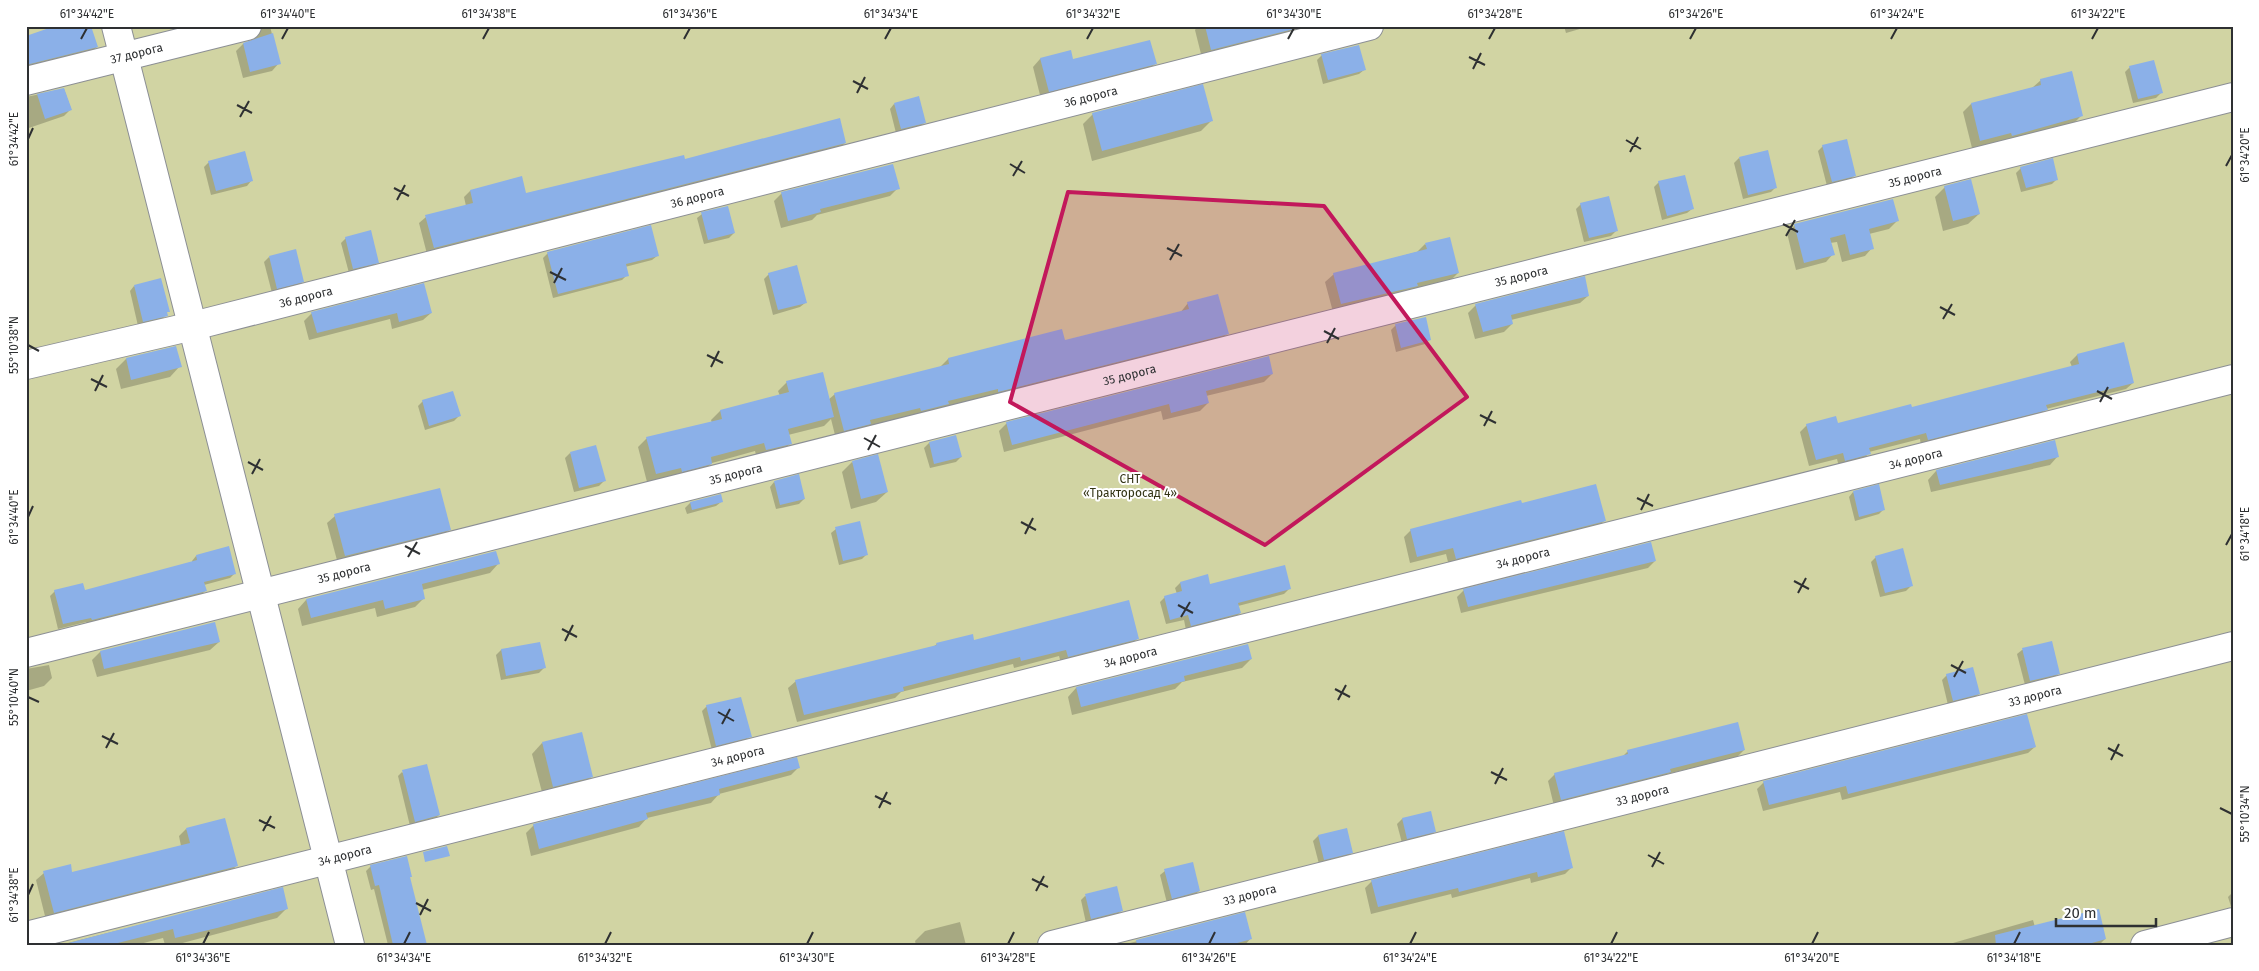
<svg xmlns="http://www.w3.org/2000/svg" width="2259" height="971" font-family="'Fira Sans',sans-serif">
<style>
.green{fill:#d1d4a3}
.shadow{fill:#0003}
.building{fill:#8bb0e8}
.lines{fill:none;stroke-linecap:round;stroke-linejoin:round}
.minor-casing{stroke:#8c8f95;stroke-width:30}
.minor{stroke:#fff;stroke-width:28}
.marked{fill:#c2185b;fill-opacity:0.2;stroke:#c2185b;stroke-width:4;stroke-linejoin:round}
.ticks{fill:none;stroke:#2e3032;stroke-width:2}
.labels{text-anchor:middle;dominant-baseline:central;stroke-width:4;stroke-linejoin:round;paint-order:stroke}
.street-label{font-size:12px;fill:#2e3032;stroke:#fff}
.park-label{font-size:12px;fill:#333415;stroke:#fff}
.neatline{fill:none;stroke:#2e3032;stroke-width:2}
.ticks-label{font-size:12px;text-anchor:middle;fill:#2e3032}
</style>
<rect width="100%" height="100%" fill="#e1e5eb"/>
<rect class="green" x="26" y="26" width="2207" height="919"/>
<g class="shadow">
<polygon points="253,26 270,26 279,63 272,71 243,78 236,51 243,44 255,39"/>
<polygon points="1198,26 1328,26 1202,58 1195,30"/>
<polygon points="1564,26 1590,26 1566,33"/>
<polygon points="26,37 97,47 90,53 26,69"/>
<polygon points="1322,55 1364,70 1359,74 1323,84 1317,60"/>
<polygon points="1040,59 1155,64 1147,72 1041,99 1033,67"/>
<polygon points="2130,67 2161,93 2156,98 2133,103 2125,72"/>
<polygon points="2041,80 2081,116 2073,124 2005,144 2004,140 1972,148 1963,112 1971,104 2032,88"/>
<polygon points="64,89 71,109 64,116 26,129 26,97"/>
<polygon points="894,104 925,122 920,127 896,133 890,109"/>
<polygon points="1093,114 1211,121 1201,131 1092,161 1083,124"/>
<polygon points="845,143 838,150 427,254 419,223 426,217 466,206 464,197 470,191 525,195 684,160"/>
<polygon points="1823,146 1855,175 1850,180 1827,186 1818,151"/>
<polygon points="1739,158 1776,187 1771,192 1743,199 1734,163"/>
<polygon points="209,162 251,181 247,186 211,195 204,167"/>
<polygon points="2021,168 2057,179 2052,184 2021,192 2016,173"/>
<polygon points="1659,182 1692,209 1687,213 1662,220 1654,187"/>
<polygon points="1945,187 1979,214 1968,224 1943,231 1935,197"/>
<polygon points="898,188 890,196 817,215 812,220 781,228 774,201 782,193"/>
<polygon points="1581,204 1616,231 1611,236 1584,242 1576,209"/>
<polygon points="702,214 734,233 729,238 704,244 697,218"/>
<polygon points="1897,221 1889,229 1869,234 1872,248 1865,256 1842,262 1837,242 1830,243 1833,254 1826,262 1796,270 1787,233 1795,225"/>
<polygon points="346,238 377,262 372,267 349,273 341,243"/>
<polygon points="1425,244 1458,273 1450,281 1333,312 1325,282 1334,274 1417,252"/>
<polygon points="548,253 657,256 652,260 625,267 627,275 622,280 553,298 543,258"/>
<polygon points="269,257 303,281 298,286 272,293 264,262"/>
<polygon points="769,274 805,303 800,307 773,315 764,279"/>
<polygon points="134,286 168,311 162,320 138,326 130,291"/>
<polygon points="1588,296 1580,303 1511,320 1512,324 1504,332 1475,339 1468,313 1476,305"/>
<polygon points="1188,303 1227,334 1219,342 913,419 912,416 866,427 861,432 836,439 831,419 824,426 788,435 790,444 781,452 757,458 755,451 712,463 702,472 673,480 672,476 647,482 638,447 647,438 712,423 711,420 720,411 780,396 778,391 787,382 828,400 835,394 939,368 948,359 1064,342 1180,313"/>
<polygon points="312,313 431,313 423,320 392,329 390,319 309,340 304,321"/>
<polygon points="1396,325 1430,339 1425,344 1396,352 1391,330"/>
<polygon points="2123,344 2133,383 2126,389 2046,409 2039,416 1921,446 1920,439 1869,452 1863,461 1839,467 1837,459 1809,466 1800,432 1807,425 1837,424 1911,409 2072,367 2070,362 2077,355"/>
<polygon points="126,359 180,366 170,377 121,389 116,369"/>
<polygon points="1272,374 1264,382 1206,396 1208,403 1200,411 1163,420 1161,411 1004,452 999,431 1007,423"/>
<polygon points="423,401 459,416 454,421 425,430 418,406"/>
<polygon points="929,443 961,457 956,462 930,468 924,448"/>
<polygon points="570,453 604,481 599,486 574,492 565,458"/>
<polygon points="2058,456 2050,465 1931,492 1928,480 1936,471"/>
<polygon points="852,462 887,492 876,502 851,509 842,472"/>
<polygon points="774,482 804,499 799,504 776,509 770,487"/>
<polygon points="1853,492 1884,509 1879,514 1855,521 1849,497"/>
<polygon points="720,496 721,502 716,506 687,514 685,508 690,503"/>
<polygon points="1521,505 1604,521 1597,528 1449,566 1446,554 1410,563 1404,537 1411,530"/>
<polygon points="335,516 449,530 441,537 338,564 327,523"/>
<polygon points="836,529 867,554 862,559 839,565 831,533"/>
<polygon points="196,556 235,573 230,578 204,585 205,591 200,596 87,624 86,622 58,629 50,596 55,591 84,591 192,563 192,561"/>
<polygon points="1876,557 1911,586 1906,591 1880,597 1871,562"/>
<polygon points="1655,561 1648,568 1461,613 1457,597 1464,590"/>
<polygon points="498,564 490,573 422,590 424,598 415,607 377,617 375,608 302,626 298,609 306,600"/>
<polygon points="1180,583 1209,586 1289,589 1284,594 1238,606 1240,613 1235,618 1186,630 1184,620 1166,624 1160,602 1165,597 1177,594 1175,588"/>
<polygon points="1137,639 1130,646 1061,663 1059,656 1014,668 1013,664 901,692 895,698 797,722 788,688 796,681 933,647 937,644"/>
<polygon points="219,642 210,650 97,677 92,660 100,652"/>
<polygon points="2051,642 2059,673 2054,678 2025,685 2017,654 2022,650"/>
<polygon points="539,643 544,668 539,673 501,680 496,655 501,650"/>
<polygon points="1247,645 1251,659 1242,668 1182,682 1175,689 1072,715 1068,697 1076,688"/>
<polygon points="49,665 52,678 44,686 26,691 26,669"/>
<polygon points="1947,675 1979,694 1974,698 1948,705 1942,680"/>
<polygon points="707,706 750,736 745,741 712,750 702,711"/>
<polygon points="542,743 592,776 582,787 543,796 532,754"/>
<polygon points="2035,747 2028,753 1842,800 1840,792 1763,811 1757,789 1764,782"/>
<polygon points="1744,750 1737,757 1667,774 1662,779 1554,806 1548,781 1555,774 1622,757 1628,751"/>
<polygon points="799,767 791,775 719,794 711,803 647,818 639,827 531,856 526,833 534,825"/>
<polygon points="402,772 439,815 434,820 410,826 398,776"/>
<polygon points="1402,819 1435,831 1430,836 1402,843 1397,824"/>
<polygon points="186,829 236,866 229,874 46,920 36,880 44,873 72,874 181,846 179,836"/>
<polygon points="1346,829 1352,852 1347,857 1319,864 1313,841 1318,836"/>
<polygon points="371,866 411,876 409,879 426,945 388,945 374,889 371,890 366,871"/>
<polygon points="1572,867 1565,874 1531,883 1530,878 1452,898 1451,894 1371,914 1365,888 1372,881"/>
<polygon points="1165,871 1199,891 1194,896 1167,903 1160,875"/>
<polygon points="282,889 287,908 277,918 175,945 165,945 163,938 136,945 60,945"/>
<polygon points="2233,892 2233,913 2228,897"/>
<polygon points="1085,896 1121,911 1117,915 1086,923 1081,900"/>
<polygon points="1244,914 1250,939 1245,945 1122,945"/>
<polygon points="2033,920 2035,927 2105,939 2099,945 1946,945"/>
<polygon points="960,922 966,945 916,945 915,941 925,931"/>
</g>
<g class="building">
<polygon points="55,26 91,26 98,47 26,65 26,36"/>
<polygon points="1205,26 1302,26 1302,27 1211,50"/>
<polygon points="273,33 281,64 250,72 243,43"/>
<polygon points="1150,40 1157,64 1049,92 1040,58 1071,50 1073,59"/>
<polygon points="1359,45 1366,70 1328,80 1321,54"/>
<polygon points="2154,60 2163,93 2138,99 2129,66"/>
<polygon points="2072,71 2083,116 2012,136 2011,133 1980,141 1971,103 2041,85 2040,79"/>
<polygon points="1203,84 1213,121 1102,151 1092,113"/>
<polygon points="64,88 72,110 45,119 37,94"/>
<polygon points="919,96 926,123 901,129 894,103"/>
<polygon points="840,118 846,143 434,248 425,215 473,203 470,190 522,176 526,193 684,155 685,159"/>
<polygon points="1847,139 1856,176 1832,182 1822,145"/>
<polygon points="1768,150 1777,188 1748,195 1739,157"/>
<polygon points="245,151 253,181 216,191 208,161"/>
<polygon points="2053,158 2058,180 2026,188 2020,167"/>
<polygon points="893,164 900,189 820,209 821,212 788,221 781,192"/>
<polygon points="1685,175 1694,209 1667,216 1658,181"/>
<polygon points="1971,179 1980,214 1953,221 1944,186"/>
<polygon points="1609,196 1618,231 1589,238 1580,203"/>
<polygon points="1893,199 1899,221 1869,229 1874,249 1850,255 1845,234 1830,238 1835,255 1804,263 1794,224"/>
<polygon points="728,206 735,233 708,240 701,212"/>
<polygon points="651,225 659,256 626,264 629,276 558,294 547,252"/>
<polygon points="371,230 379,263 353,269 345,237"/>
<polygon points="1450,237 1459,273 1417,283 1418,286 1341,304 1333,273 1427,249 1425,243"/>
<polygon points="296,249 304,282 277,289 269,256"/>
<polygon points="797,265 807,303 778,310 768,273"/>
<polygon points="1585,276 1589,296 1511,315 1513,324 1483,332 1475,304"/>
<polygon points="161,278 170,312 167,312 168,316 143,322 134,285"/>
<polygon points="424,283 432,313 399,322 397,313 317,333 311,312"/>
<polygon points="1218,294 1229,334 998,392 998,389 948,401 949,404 921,411 920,408 870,420 871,424 844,431 834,393 949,364 948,358 1062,329 1065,340 1189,309 1187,302"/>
<polygon points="1426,317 1431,340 1401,348 1395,324"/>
<polygon points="2124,342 2134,383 2046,405 2048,410 1928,440 1926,433 1869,448 1871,454 1845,461 1843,453 1816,460 1806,424 1836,416 1838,423 1911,404 1912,407 2079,364 2077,354"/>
<polygon points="176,346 182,367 131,380 126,358"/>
<polygon points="1269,356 1273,374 1206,391 1209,403 1171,413 1169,404 1012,445 1006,422"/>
<polygon points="823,372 834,417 788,429 792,444 766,450 764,443 711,457 712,464 682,472 681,468 656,474 646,437 722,419 720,410 789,392 786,381"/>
<polygon points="453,391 461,416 429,426 422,400"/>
<polygon points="956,435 962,457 934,464 929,442"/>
<polygon points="2055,440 2059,457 1940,485 1936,470"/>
<polygon points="596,445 606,481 579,488 570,452"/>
<polygon points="878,454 888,492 861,499 852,461"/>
<polygon points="799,474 805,499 780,505 774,481"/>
<polygon points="1596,484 1606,521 1456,559 1453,548 1417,557 1410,529 1521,500 1522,503"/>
<polygon points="1879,484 1885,510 1859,517 1853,491"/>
<polygon points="440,488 451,530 345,556 334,514"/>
<polygon points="721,494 723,502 692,510 690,502"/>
<polygon points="860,521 868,555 843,561 835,527"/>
<polygon points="1651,542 1656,561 1468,607 1463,589"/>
<polygon points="229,546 236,574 204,582 207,591 92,620 91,618 63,624 54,590 83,583 85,590 197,560 196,555"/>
<polygon points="1903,548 1913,586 1885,593 1875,556"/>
<polygon points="496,551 500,564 422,584 425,599 385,609 383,600 311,618 306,599"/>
<polygon points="1285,565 1291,589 1238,603 1241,613 1191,626 1188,615 1170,620 1164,596 1182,591 1180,582 1208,574 1210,584"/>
<polygon points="1129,600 1139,639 1068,657 1066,650 1021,661 1020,657 903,687 904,691 804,715 795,680 937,645 936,643 973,634 974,640"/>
<polygon points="215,622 220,642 104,669 100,651"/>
<polygon points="2052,641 2060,674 2030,681 2022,648"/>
<polygon points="540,642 546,668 506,676 501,649"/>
<polygon points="1248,644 1252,659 1184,676 1185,681 1081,707 1076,687"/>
<polygon points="1973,667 1980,694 1953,701 1946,674"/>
<polygon points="741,697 752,737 716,746 706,705"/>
<polygon points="2027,714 2036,747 1848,794 1846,786 1769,805 1763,781"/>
<polygon points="1738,722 1745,750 1670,769 1671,772 1561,800 1554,773 1628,754 1627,750"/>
<polygon points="582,732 593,777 553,787 542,742"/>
<polygon points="797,757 800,768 719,789 720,795 646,813 648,819 539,849 533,824"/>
<polygon points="427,764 440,815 415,822 402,770"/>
<polygon points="1431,811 1436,832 1407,839 1402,818"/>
<polygon points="225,818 238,866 54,913 43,871 71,864 72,872 190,843 186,828"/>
<polygon points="1347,828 1353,853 1324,860 1318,835"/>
<polygon points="1564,831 1573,868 1538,877 1537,872 1459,892 1458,888 1378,907 1371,880"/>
<polygon points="447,846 450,856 425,862 423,852"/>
<polygon points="407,856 412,877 410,877 427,945 393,945 379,885 375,886 370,865"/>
<polygon points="1193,862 1200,891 1172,899 1164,869"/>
<polygon points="1117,886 1123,911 1091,919 1085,894"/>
<polygon points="283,887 288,909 217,928 175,938 173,929 110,945 61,945"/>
<polygon points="2099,909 2106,939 2085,945 1996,945 1995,935"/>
<polygon points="1245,912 1252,939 1230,945 1137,945 1136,940"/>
</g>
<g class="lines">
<g class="minor-casing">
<g id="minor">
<polyline points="116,26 350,945"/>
<path id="s1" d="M 26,81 L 247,26"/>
<path id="s2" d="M 26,365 L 193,326 L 1369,26"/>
<path id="s3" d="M 26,653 L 2233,97"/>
<path id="s4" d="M 26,936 L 2233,379"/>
<path id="s5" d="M 1052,945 L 2233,646"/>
<polyline points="2145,945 2233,922"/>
</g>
</g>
<use href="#minor" class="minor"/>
</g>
<path class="marked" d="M 1068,192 L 1324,206 L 1467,397 L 1265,545 L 1010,402 Z"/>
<path class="ticks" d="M 81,39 L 87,28M 282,39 L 288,28M 483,39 L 489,28M 684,39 L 690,28M 885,39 L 891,28M 1087,39 L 1093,28M 1288,39 L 1294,28M 1489,39 L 1495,28M 1690,39 L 1696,28M 1891,39 L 1897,28M 2092,39 L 2098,28M 1469,57 L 1485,65M 1473,69 L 1481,53M 853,81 L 868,89M 857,93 L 865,77M 237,105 L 252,113M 240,117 L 249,101M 28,139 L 33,128M 1626,140 L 1641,149M 1630,152 L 1638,137M 1010,164 L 1025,173M 2226,166 L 2232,155M 1013,176 L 1022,161M 394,188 L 409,196M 397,200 L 405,185M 1783,224 L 1798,232M 1786,236 L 1795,220M 1167,248 L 1182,256M 1170,260 L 1179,244M 550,272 L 566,280M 554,283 L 562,268M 1940,307 L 1955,315M 1943,319 L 1952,304M 1324,331 L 1339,339M 1327,343 L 1335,328M 28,345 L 39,351M 707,355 L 723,363M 711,367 L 719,351M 91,379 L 107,387M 95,391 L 103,375M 2097,391 L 2112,399M 2100,402 L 2108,387M 1480,415 L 1496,423M 1484,426 L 1492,411M 864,438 L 880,447M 868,450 L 876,435M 248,462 L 263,470M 252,474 L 260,459M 1637,498 L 1653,506M 1641,510 L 1649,494M 28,517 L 33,506M 1021,522 L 1036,530M 1025,534 L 1033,518M 2226,545 L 2232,534M 405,546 L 420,554M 408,557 L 417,542M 1794,581 L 1809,589M 1798,593 L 1806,578M 1178,605 L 1193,613M 1181,617 L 1190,602M 562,629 L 577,637M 565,641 L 573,625M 1951,665 L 1966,673M 1954,677 L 1963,661M 1335,689 L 1350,697M 28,697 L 39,702M 1338,700 L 1346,685M 718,712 L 734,721M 722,724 L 730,709M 102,736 L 118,744M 106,748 L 114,733M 2108,748 L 2123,756M 2111,760 L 2119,744M 1491,772 L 1507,780M 1495,784 L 1503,768M 875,796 L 891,804M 879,808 L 887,792M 2220,808 L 2232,814M 259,820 L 275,828M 263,831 L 271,816M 1648,855 L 1664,864M 1652,867 L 1660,852M 1032,879 L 1048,887M 1036,891 L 1044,876M 28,895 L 33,884M 416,903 L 431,911M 420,915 L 428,899M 203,944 L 209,932M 404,944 L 410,932M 605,944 L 611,932M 807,944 L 813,932M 1008,944 L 1014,932M 1209,944 L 1215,932M 1410,944 L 1416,932M 1611,944 L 1617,932M 1812,944 L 1818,932M 2014,944 L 2020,932"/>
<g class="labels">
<g class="street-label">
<text stroke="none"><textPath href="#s1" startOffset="114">37 дорога</textPath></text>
<text stroke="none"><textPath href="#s2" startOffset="1098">36 дорога</textPath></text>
<text stroke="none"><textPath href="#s3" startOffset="1948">35 дорога</textPath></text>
<text stroke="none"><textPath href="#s2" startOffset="692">36 дорога</textPath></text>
<text stroke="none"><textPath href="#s3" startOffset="1542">35 дорога</textPath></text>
<text stroke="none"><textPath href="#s2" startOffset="288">36 дорога</textPath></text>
<text stroke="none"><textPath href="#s3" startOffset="1138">35 дорога</textPath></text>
<text stroke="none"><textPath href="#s4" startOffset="1949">34 дорога</textPath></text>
<text stroke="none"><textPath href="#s3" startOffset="732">35 дорога</textPath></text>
<text stroke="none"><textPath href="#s4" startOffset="1544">34 дорога</textPath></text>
<text stroke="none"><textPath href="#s3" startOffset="328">35 дорога</textPath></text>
<text stroke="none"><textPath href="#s4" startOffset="1139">34 дорога</textPath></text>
<text stroke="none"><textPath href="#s5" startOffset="1014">33 дорога</textPath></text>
<text stroke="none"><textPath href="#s4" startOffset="734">34 дорога</textPath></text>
<text stroke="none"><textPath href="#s5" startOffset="609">33 дорога</textPath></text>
<text stroke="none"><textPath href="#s4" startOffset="329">34 дорога</textPath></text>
<text stroke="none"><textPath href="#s5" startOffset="204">33 дорога</textPath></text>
</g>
<g class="park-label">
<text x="1130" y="479">СНТ<tspan x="1130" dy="14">«Тракторосад 4»</tspan></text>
</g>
</g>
<rect width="2259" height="971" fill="none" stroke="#ffffff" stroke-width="55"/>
<path d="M2056 918v8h100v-8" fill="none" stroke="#2e3032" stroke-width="2.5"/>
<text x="2064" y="918" font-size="15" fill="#2e3032" stroke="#ffffff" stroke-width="4" paint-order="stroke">20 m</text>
<rect x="28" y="28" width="2204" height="916" class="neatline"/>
<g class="ticks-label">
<text x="87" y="18">61°34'42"E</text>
<text x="288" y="18">61°34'40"E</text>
<text x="489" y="18">61°34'38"E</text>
<text x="690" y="18">61°34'36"E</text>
<text x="891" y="18">61°34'34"E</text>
<text x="1093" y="18">61°34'32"E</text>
<text x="1294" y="18">61°34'30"E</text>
<text x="1495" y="18">61°34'28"E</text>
<text x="1696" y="18">61°34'26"E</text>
<text x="1897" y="18">61°34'24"E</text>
<text x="2098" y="18">61°34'22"E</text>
<text transform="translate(14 139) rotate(-90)" y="4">61°34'42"E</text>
<text transform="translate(2245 155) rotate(-90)" y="4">61°34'20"E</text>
<text transform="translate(14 345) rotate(-90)" y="4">55°10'38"N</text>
<text transform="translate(14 517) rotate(-90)" y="4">61°34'40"E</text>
<text transform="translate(2245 534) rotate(-90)" y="4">61°34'18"E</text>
<text transform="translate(14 697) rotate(-90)" y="4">55°10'40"N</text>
<text transform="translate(2245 814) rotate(-90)" y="4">55°10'34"N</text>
<text transform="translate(14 895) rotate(-90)" y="4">61°34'38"E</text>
<text x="203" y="962">61°34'36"E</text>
<text x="404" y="962">61°34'34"E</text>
<text x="605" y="962">61°34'32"E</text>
<text x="807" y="962">61°34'30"E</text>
<text x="1008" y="962">61°34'28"E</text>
<text x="1209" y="962">61°34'26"E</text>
<text x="1410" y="962">61°34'24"E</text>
<text x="1611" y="962">61°34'22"E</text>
<text x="1812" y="962">61°34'20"E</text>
<text x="2014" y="962">61°34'18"E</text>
</g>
</svg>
